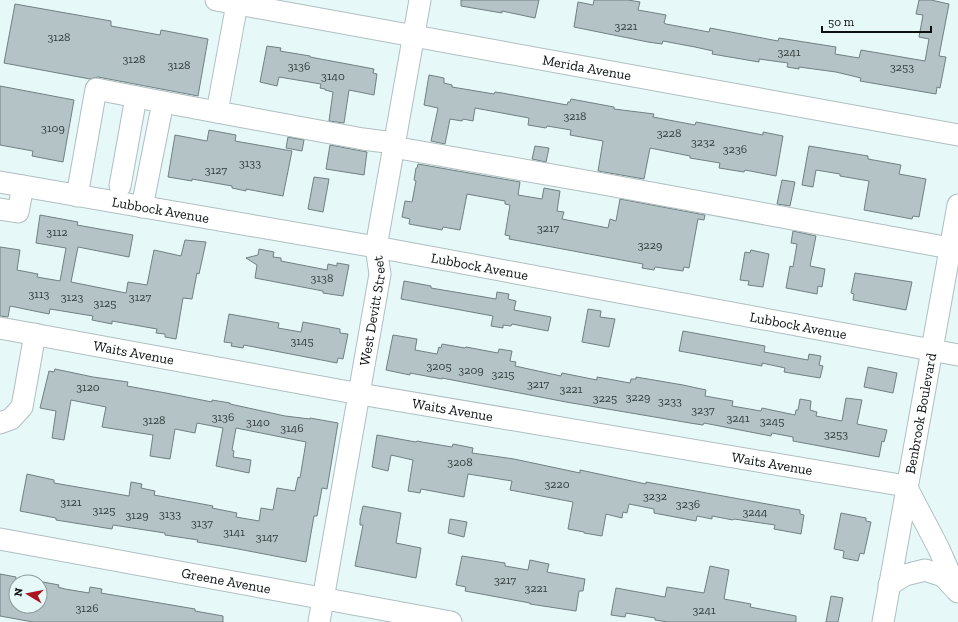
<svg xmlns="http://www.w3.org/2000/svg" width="958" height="622" font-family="'Zilla Slab',serif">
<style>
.building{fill:#b4c4c6;stroke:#718082}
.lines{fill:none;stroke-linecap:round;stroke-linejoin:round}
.minor-casing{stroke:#afbfc1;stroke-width:23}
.minor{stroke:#fff;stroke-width:21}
.labels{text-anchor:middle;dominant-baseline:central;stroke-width:3.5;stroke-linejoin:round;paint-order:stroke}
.number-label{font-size:12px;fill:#343d3e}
.street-label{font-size:14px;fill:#0a1010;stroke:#e7f8f9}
</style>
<rect width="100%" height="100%" fill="#e7f8f9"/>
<g class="building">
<polygon points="461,0 539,0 535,18 502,11 502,13 461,6"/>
<polygon points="594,0 628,0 640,2 638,10 666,15 664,23 666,24 709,32 710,28 778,41 779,38 836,47 835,54 859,58 861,50 925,61 929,39 919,37 923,15 916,14 919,0 931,0 949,4 939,56 946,57 940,88 937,87 936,94 860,81 861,78 836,72 799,67 799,69 787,67 788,63 759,59 759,62 712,54 713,51 695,47 663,41 662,44 648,42 574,27 578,2 593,5"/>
<polygon points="15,4 111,21 111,26 160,35 161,30 208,39 198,96 98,77 90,79 4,63"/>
<polygon points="267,46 281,48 280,51 310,56 310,57 374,69 373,73 377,74 374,95 349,90 344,123 329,121 333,92 325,90 325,89 320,88 321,84 279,77 277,86 260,82"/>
<polygon points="429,75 444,78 444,83 452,85 452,87 494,94 495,92 502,93 567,105 568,102 570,102 571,99 614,107 614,109 654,114 653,117 695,125 696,122 763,135 763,132 783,136 776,176 745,170 744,172 719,168 720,163 690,158 690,156 650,148 644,179 598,171 603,141 570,135 571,130 547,126 546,128 528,125 529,118 475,108 473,121 463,119 462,121 450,119 445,144 431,141 438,108 424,105"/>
<polygon points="0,86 74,100 63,162 32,156 33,151 0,145"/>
<polygon points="209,130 236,135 235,141 292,151 283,196 246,189 246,191 232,188 232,186 192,179 192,181 168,177 175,135 207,141"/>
<polygon points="288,137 304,140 302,151 286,148"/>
<polygon points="330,145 367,152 364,175 326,169"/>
<polygon points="535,146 549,148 546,162 532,159"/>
<polygon points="809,146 868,156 868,159 901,165 899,174 926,179 919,217 913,216 912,219 864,210 869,181 840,176 840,174 816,170 813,187 802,185"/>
<polygon points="418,164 520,182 518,195 542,199 544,188 560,191 557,211 564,212 562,219 608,228 610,219 616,221 620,199 705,215 704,220 698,219 689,268 684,267 683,271 655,267 654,270 642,268 643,264 509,239 510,236 505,235 510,205 505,204 505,201 467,194 460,230 443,227 442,230 409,224 410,219 402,217 405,201 412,202 416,181 414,180 416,168 417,168"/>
<polygon points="314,177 329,179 323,212 308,209"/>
<polygon points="782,180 795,182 790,206 777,204"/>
<polygon points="40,215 78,222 77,225 133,235 129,257 78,247 71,282 126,293 128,282 147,285 154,250 181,256 185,240 206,242 199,274 197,273 192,299 183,298 176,339 165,337 165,334 156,333 157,329 112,321 112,324 92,320 93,316 50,309 49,314 10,306 8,317 0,316 0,247 20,250 17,270 38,274 37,277 60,281 66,248 36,243"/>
<polygon points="793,231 816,236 810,266 825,269 822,287 818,286 817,294 786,288 790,266 793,267 797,244 791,243"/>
<polygon points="259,249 274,252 273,257 281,258 281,261 327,270 328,264 337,266 337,263 349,265 343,296 323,293 323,291 255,278 257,265 246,258 258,255"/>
<polygon points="751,250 769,254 763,287 748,285 749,281 740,280 745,252 750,253"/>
<polygon points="855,273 912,282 906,310 853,300 854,294 851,293"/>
<polygon points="404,281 431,286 431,288 496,299 497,292 509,294 508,299 516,301 514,310 551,317 548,331 512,324 511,326 503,325 503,328 491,326 493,316 401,299"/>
<polygon points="588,309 601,311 600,317 615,319 609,347 582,342"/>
<polygon points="229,314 279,323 278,328 301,332 303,322 340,329 340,333 348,334 343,359 338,358 337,363 244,345 243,348 231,346 232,343 224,342"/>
<polygon points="683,331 765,346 764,352 808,360 809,354 821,356 819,365 823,366 820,378 784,372 785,368 762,363 762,366 679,351"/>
<polygon points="393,335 417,339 415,350 437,354 439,347 441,348 442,344 465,348 466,347 498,353 499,349 512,351 510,361 516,362 515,366 561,376 562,373 597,380 597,377 630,383 631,379 636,379 636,377 683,385 706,390 705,396 733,401 732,406 761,411 762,408 795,415 796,410 798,410 800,399 811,401 810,410 817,412 816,416 842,421 846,398 862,400 857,424 887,430 884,442 882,441 879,457 793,441 793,437 772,433 771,436 704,423 703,425 690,423 566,402 442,378 442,379 410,373 410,375 386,370"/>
<polygon points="868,367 897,373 893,393 864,387"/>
<polygon points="55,369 93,377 128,382 127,386 166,393 212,402 212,400 230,403 230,404 285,416 310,419 310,418 338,423 327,489 322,488 317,516 314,516 306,562 233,548 197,542 198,540 165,535 165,533 113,525 112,529 56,520 56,518 20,511 27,474 54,480 54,483 129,496 131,482 142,484 141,488 155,491 154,495 213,506 212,508 237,513 236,517 259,521 261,508 273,510 277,488 295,491 298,477 300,478 306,442 236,428 232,450 234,451 233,457 251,460 249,473 216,466 223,428 197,423 195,433 175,429 170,459 150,456 153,435 102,427 106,407 71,400 64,440 52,438 56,411 40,408 49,371 54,372"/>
<polygon points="377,435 416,442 417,441 422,442 452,447 453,444 473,448 472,453 514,459 580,473 580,470 646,484 646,482 800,510 800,514 804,515 801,534 774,529 775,525 734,519 733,520 712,516 712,519 697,516 696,521 654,513 654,509 629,504 627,513 623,512 622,518 606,514 602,536 584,533 584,532 568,529 573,502 510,490 512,481 468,474 464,497 421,489 420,493 408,491 413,460 391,455 388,471 372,467"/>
<polygon points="363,506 401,513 396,543 421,548 416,578 355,566 363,525 360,525 360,519"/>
<polygon points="841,513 866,518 866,521 871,522 864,554 860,553 858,561 843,558 844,551 834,549"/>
<polygon points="450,519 467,522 464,537 448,533"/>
<polygon points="462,556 505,563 505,566 528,570 530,560 549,564 547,572 585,579 583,591 579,591 576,611 530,604 530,603 465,591 466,587 456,585"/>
<polygon points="710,566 729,570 724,599 751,604 750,607 796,616 796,622 668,622 655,620 655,618 626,613 625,617 611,615 616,588 665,597 667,587 704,593"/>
<polygon points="0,574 16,577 16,606 40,606 40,596 43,582 59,585 58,587 65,589 89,593 90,587 102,589 101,593 195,609 195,611 223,616 223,622 33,622 0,616"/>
<polygon points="831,596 843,598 838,622 826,622"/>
</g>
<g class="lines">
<g class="minor-casing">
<g id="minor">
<path id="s1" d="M 216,0 L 958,135"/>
<polyline points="163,102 363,139 394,143"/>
<polyline points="217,112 237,4"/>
<polyline points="393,147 603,184 950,248"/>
<path id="s2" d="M 0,182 L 376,247 L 958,355"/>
<polyline points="120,186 136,97"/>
<polyline points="77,196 96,89 163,102 142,207"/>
<polyline points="0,209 18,212 23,186"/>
<path id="s3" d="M 0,328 L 360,394 L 906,486 L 938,547 L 958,592"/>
<polyline points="0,423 11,419 22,407 35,334"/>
<path id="s4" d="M 0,539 L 451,622"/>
<polyline points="889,585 905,575 925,570 943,576 956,590"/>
<path id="s5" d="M 319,622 L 380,274 L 376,247 L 420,0"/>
<path id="s6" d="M 883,622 L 958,205"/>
</g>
</g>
<use href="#minor" class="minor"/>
</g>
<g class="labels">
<g class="number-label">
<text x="626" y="26">3221</text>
<text x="59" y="37">3128</text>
<text x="789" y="52">3241</text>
<text x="134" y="59">3128</text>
<text x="179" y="65">3128</text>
<text x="299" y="66">3136</text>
<text x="902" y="67">3253</text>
<text x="333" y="76">3140</text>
<text x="575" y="116">3218</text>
<text x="53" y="128">3109</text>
<text x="669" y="133">3228</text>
<text x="703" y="142">3232</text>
<text x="735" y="149">3236</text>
<text x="250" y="163">3133</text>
<text x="216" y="170">3127</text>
<text x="548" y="228">3217</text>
<text x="57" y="232">3112</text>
<text x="650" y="245">3229</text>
<text x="322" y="278">3138</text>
<text x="39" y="294">3113</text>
<text x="72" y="297">3123</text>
<text x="140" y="297">3127</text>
<text x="105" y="303">3125</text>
<text x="302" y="341">3145</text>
<text x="439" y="366">3205</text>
<text x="471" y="370">3209</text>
<text x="503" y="374">3215</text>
<text x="538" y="384">3217</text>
<text x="88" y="387">3120</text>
<text x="571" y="389">3221</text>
<text x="638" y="397">3229</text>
<text x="605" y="398">3225</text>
<text x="670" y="401">3233</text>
<text x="703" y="410">3237</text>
<text x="223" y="417">3136</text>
<text x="738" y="418">3241</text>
<text x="154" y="420">3128</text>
<text x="772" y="421">3245</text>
<text x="258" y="422">3140</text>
<text x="292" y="428">3146</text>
<text x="836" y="434">3253</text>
<text x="460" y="462">3208</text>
<text x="557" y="484">3220</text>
<text x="655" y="496">3232</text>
<text x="71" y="502">3121</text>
<text x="688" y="504">3236</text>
<text x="104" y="510">3125</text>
<text x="755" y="512">3244</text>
<text x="170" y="514">3133</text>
<text x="137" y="515">3129</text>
<text x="202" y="523">3137</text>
<text x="234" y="532">3141</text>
<text x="267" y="537">3147</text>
<text x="505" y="580">3217</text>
<text x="536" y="588">3221</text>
<text x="87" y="608">3126</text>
<text x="704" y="610">3241</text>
</g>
<g class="street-label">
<text stroke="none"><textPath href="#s1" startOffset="377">Merida Avenue</textPath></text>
<text stroke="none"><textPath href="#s2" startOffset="163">Lubbock Avenue</textPath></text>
<text stroke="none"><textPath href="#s2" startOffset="487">Lubbock Avenue</textPath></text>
<text stroke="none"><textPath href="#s5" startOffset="316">West Devitt Street</textPath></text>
<text stroke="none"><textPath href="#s2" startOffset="811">Lubbock Avenue</textPath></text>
<text stroke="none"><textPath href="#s3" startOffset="136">Waits Avenue</textPath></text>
<text stroke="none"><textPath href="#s3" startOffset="460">Waits Avenue</textPath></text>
<text stroke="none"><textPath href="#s6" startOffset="212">Benbrook Boulevard</textPath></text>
<text stroke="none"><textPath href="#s3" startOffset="784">Waits Avenue</textPath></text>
<text stroke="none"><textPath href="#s4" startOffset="230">Greene Avenue</textPath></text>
</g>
</g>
<g transform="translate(28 594) rotate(280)"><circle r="19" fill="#e7f8f9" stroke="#8f9b9c"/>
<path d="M0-3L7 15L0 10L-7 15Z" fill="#aa1522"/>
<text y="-6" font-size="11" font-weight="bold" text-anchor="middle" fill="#0a1010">N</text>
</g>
<path d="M822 26v6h109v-6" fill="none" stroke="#0a1010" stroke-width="2"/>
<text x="828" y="26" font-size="12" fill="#0a1010" stroke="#e7f8f9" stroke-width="3" paint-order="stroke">50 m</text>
</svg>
